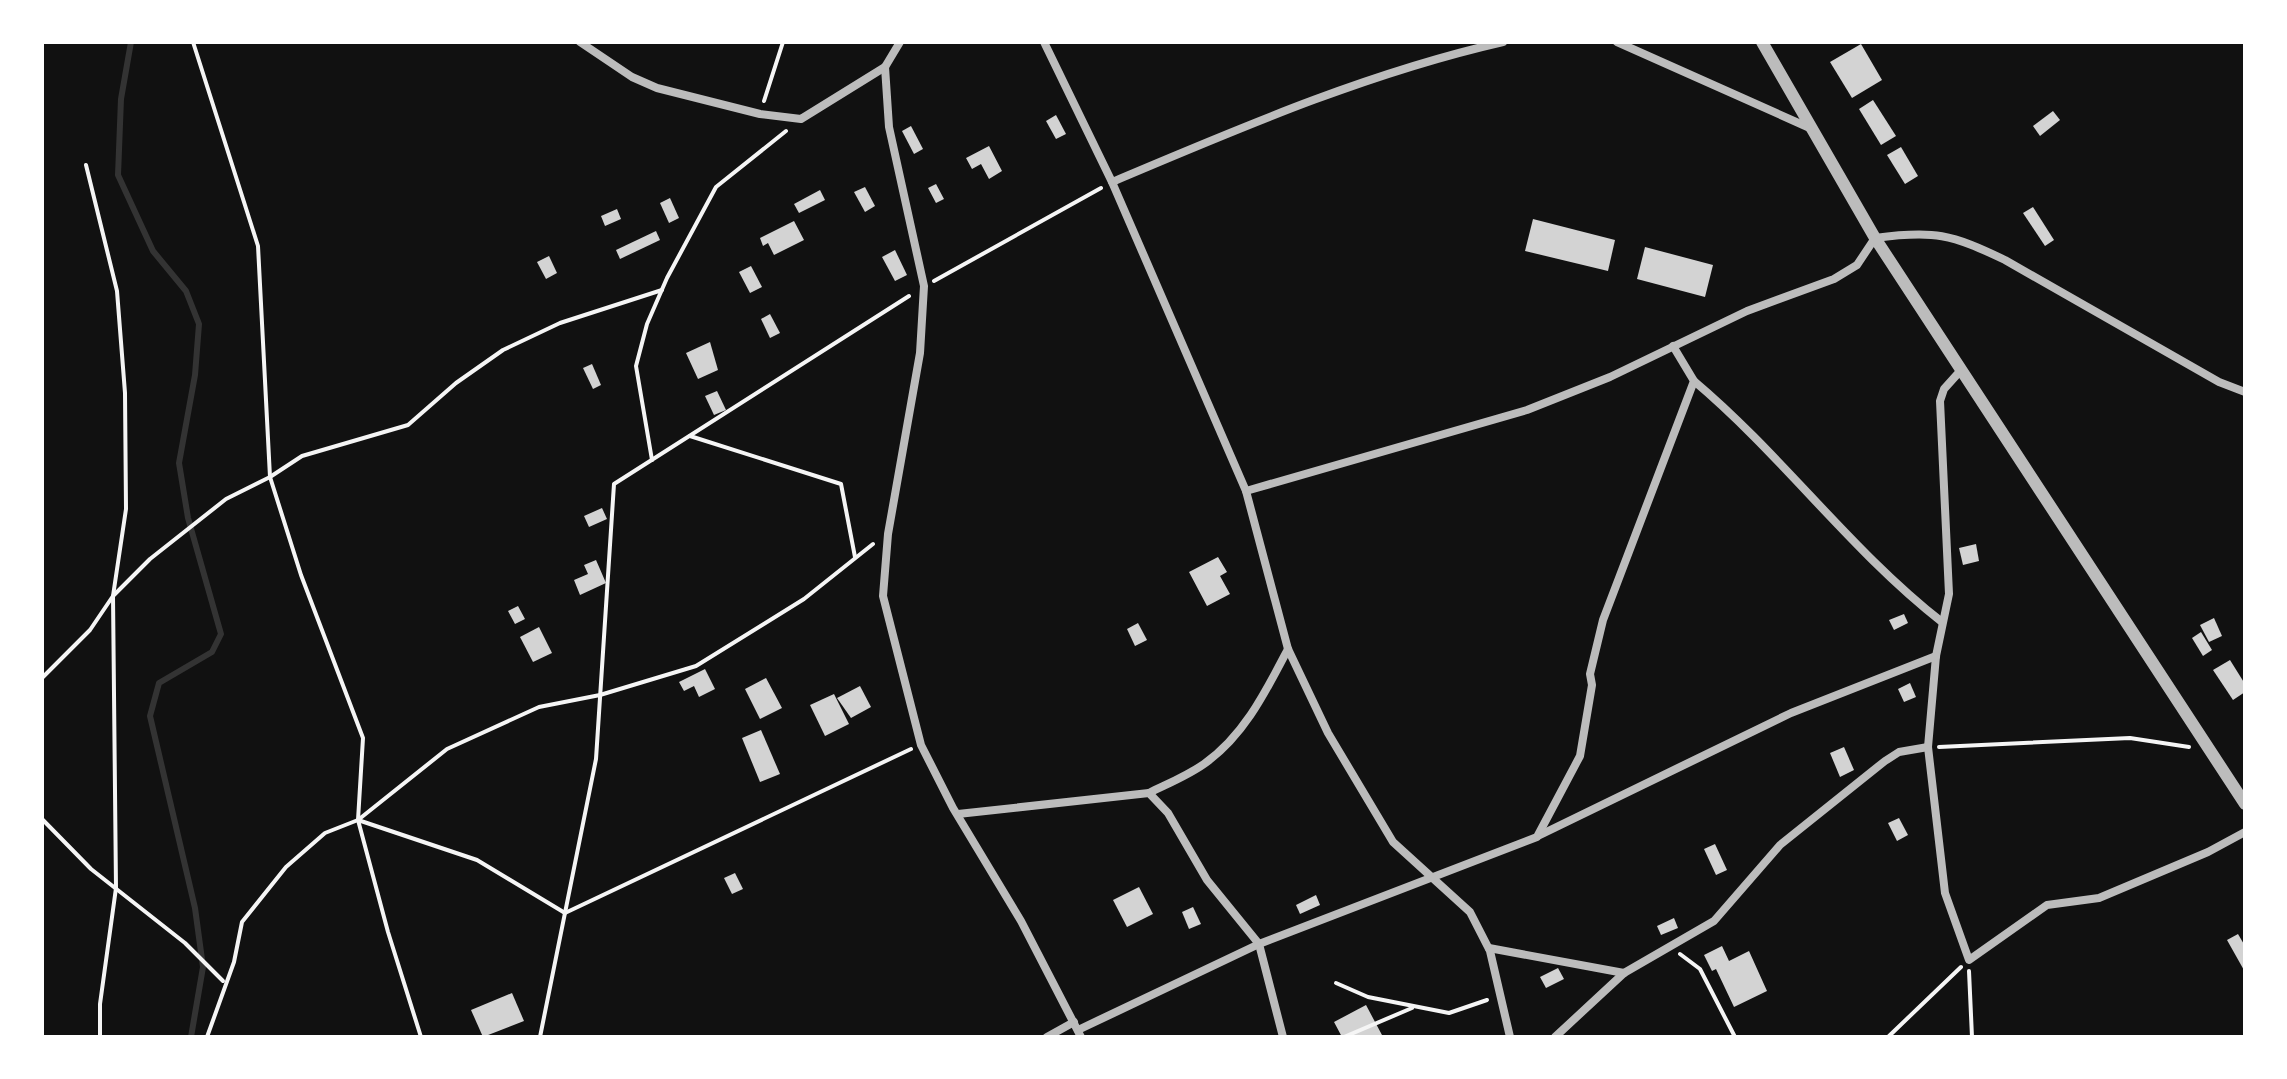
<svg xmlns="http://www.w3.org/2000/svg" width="2287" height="1079" font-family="'DejaVu Sans',sans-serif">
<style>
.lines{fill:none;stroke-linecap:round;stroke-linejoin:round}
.stream{stroke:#333;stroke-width:6}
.building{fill:#d3d3d3}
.path{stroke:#f5f5f5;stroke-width:4}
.minor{stroke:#bcbcbc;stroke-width:8}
.tertiary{stroke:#bcbcbc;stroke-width:12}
</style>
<rect width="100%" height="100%" fill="#111"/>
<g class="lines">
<polyline class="stream" points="131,42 121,99 118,175 153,251 186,291 199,324 195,375 179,463 188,518 221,634 212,652 159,683 150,716 195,908 203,967 191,1037"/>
</g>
<g class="building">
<polygon points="1861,44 1882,80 1852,98 1830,62"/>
<polygon points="1873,100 1896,136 1881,145 1859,109"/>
<polygon points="2053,111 2060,120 2040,136 2033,126"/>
<polygon points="1056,115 1066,134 1056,139 1046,121"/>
<polygon points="911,126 923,149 914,154 902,131"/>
<polygon points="989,146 1002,171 989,179 981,164 972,169 966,158"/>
<polygon points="1901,147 1918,176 1905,184 1887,155"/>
<polygon points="936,184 944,199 936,203 928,188"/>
<polygon points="865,187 875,206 865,212 854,192"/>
<polygon points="820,190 825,200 799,213 794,204"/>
<polygon points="670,198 679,218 669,223 660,203"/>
<polygon points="2033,207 2054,240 2045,246 2023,213"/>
<polygon points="617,209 621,219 605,226 601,216"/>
<polygon points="1533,219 1615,240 1608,271 1525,251"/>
<polygon points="794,221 804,240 774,255 768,243 763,246 760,238"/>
<polygon points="656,231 660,240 620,259 616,250"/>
<polygon points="1645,247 1713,265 1705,297 1637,279"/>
<polygon points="895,250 907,275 895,281 882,257"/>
<polygon points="549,256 557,273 546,279 537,262"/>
<polygon points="751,266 762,287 750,293 739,272"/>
<polygon points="770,314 780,333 770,338 761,319"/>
<polygon points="710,342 718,370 698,379 686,353"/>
<polygon points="592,364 601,385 593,389 583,368"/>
<polygon points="717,391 726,410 714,415 705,396"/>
<polygon points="602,508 607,519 589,527 584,516"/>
<polygon points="1976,544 1979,561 1963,565 1959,548"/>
<polygon points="1218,557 1227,572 1220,576 1230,594 1207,606 1189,572"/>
<polygon points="596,560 606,583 580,595 574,580 588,574 584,565"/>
<polygon points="518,606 525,619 515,624 508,611"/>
<polygon points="1904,614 1908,623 1894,630 1889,620"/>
<polygon points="2214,618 2222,636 2209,642 2200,625"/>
<polygon points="1138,623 1147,640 1135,646 1127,629"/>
<polygon points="539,627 552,653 533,662 520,637"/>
<polygon points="2201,632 2212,650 2203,656 2192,638"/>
<polygon points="2230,660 2245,684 2245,692 2233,700 2213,670"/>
<polygon points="705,669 715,689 699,697 694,686 684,691 679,682"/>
<polygon points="766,678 782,708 760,719 745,689"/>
<polygon points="1910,683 1916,697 1904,702 1898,689"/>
<polygon points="860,686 871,707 851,718 837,698"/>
<polygon points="834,694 849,724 825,736 810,705"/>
<polygon points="761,730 780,774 760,782 742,738"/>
<polygon points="1844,747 1854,770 1840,777 1830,753"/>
<polygon points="1899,818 1908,835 1897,841 1888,823"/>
<polygon points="1715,844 1727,870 1716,875 1704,849"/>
<polygon points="735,873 743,889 732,894 724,878"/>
<polygon points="1139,887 1153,914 1127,927 1113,900"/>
<polygon points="1316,895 1320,905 1300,914 1296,905"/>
<polygon points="1193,907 1201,924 1189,929 1182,912"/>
<polygon points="1674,918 1678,928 1661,935 1657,926"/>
<polygon points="2238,934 2245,946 2245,972 2227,940"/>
<polygon points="1722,946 1729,961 1749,951 1767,991 1734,1007 1716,969 1712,971 1704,955"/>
<polygon points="1558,968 1564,979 1546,988 1540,977"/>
<polygon points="512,993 524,1021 483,1037 471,1010"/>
<polygon points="1366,1005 1382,1035 1342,1037 1334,1022"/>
</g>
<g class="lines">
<g class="path">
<polyline points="193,42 258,246 270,477 301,575 363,738 358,820 388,932 421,1037"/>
<polyline points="764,101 783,42"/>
<polyline points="86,165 117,291 125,393 126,509 113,596 116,888 100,1004 100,1037"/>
<polyline points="934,281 1101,188"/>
<polyline points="690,436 841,484 855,557"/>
<polyline points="652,460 636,366 647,324 667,278 716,187 786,131"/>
<polyline points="42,678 90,630 113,596 150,559 226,499 270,477 302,456 408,425 456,383 503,350 560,323 662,290"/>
<polyline points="1939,747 2130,738 2189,747"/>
<polyline points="42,819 91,869 185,943 223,981"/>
<polyline points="358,820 477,860 565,913 911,749"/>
<polyline points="1680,954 1700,969 1735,1037"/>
<polyline points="1969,971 1972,1037"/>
<polyline points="1336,983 1368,997 1449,1013 1487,1000"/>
<polyline points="207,1037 234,962 242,922 286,867 325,833 358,820 447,749 539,707 600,695 696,666 804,599 873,544"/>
<polyline points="540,1037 596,759 614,484 909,296"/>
<polyline points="1344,1037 1412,1008"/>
<polyline points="1888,1037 1961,967"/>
</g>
<g class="minor">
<polyline points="580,42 632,77 657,88 760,114 801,119 885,67"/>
<polyline points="900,42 885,67 889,127 924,286 920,353 888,534 883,596 921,745 953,808 1021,921 1081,1037"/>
<polyline points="1044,42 1112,182 1246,491 1288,649 1328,733 1393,842 1470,912 1490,951 1510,1037"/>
<polyline points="1617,42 1812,129"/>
<path d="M 1112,182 C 1240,128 1367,73 1503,42"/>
<polyline points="1962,369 1944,389 1940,401 1949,594 1936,656 1928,747 1945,893 1969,960 2047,905 2099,898 2208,852 2245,832"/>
<path d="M 1694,381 C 1783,456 1851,551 1942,622"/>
<path d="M 1246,491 L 1527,410 L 1610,377 L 1747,311 L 1834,279 L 1857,265 L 1875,238 C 1934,230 1951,234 2005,260 L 2219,382 L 2245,392"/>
<path d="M 1149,793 C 1167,784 1187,776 1204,764 C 1244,736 1266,691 1288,649"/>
<polyline points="958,814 1149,793 1168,813 1207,880 1259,944 1283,1037"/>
<polyline points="1540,835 1791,713 1936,656"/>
<polyline points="1489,948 1624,973"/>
<polyline points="1078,1030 1259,944 1537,837 1580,756 1592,685 1590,674 1603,620 1694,381 1673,346"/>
<polyline points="1047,1037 1074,1022"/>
<polyline points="1555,1037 1624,973 1714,921 1780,845 1885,761 1899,752 1928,747"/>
</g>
<polyline class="tertiary" points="1762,42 1875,238 2245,804"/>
</g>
<rect width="2287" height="1079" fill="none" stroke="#ffffff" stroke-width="88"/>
</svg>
